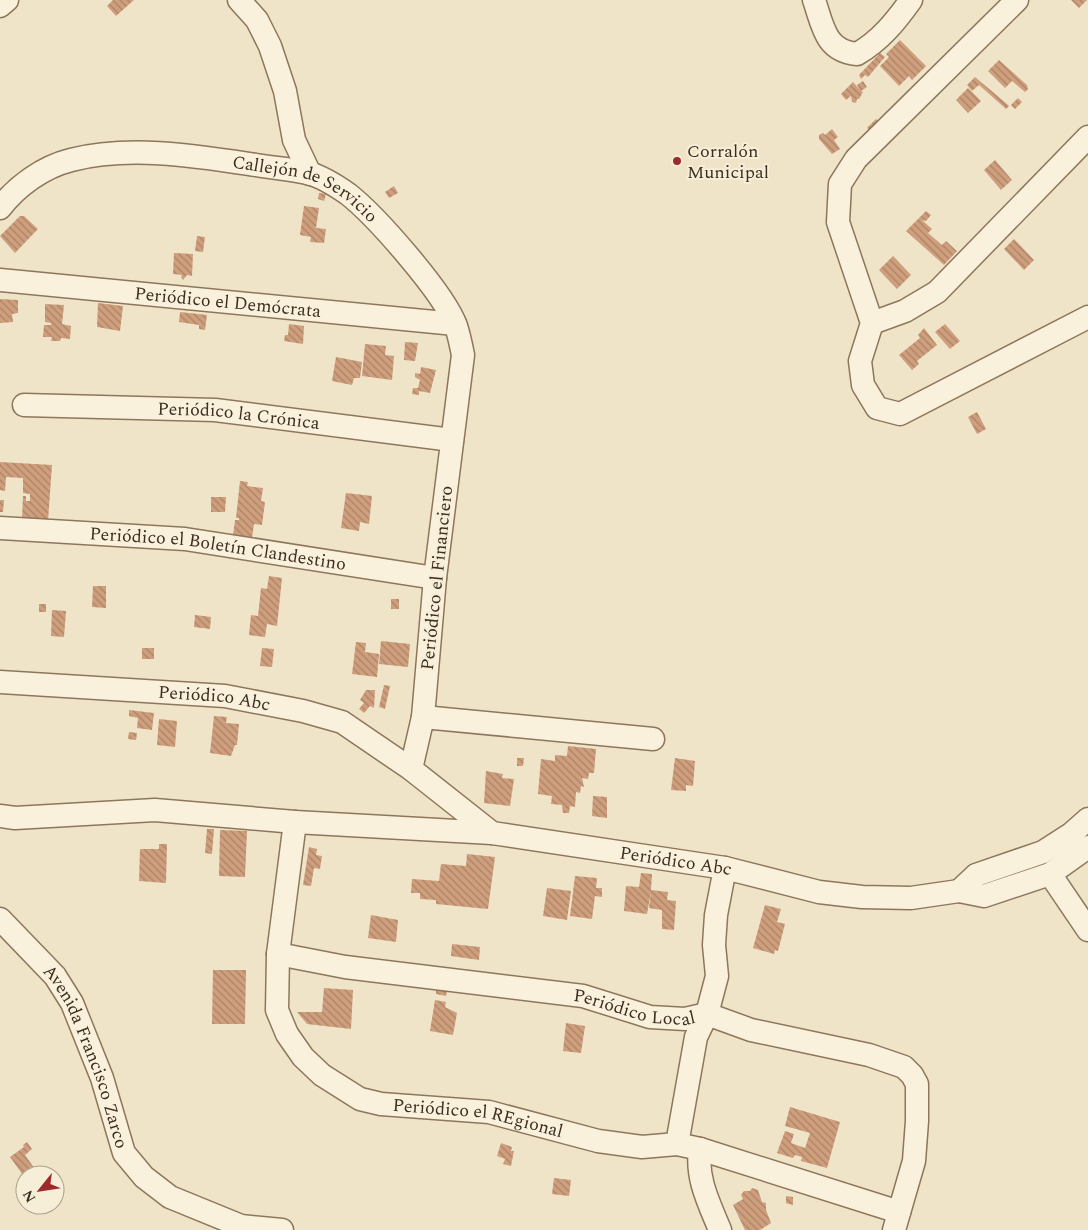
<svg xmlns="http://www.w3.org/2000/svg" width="1088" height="1230" font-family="Spectral,serif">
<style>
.building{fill:url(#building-back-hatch)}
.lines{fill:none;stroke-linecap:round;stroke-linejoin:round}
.minor-casing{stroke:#8d765c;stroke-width:25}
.minor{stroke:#faf1dc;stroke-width:22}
.poi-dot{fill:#9e2a2b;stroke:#f7eed8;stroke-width:2}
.labels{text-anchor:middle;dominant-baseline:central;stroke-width:4;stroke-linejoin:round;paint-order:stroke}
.poi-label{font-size:18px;fill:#3d2e20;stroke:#f7eed8;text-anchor:start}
.street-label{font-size:18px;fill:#3d2e20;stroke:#f7eed8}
</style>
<defs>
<pattern id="building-back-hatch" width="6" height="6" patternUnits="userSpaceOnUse" patternTransform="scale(1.25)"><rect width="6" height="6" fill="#cf9f7d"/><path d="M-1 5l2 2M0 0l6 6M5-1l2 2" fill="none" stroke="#a98266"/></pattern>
</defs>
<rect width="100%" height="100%" fill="#f0e4c8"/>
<g class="building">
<polygon points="113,0 134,0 116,16 107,6"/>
<polygon points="1071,0 1087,0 1079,8"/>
<polygon points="900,40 926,66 912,80 909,76 899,86 880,66 889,57 886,54"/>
<polygon points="880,53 885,57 868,77 865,75 861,79 859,75"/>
<polygon points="999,60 1027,85 1028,89 1025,92 1012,81 1005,88 988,71"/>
<polygon points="975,77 1007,104 1009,106 1006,109 979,85 972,91 967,85"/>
<polygon points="863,81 867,87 861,91 863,92 859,99 857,99 856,103 852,102 851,96 846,100 841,94 853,82 860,90 857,85"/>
<polygon points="968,88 981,101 968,113 956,100"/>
<polygon points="1018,98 1022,102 1015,109 1011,105"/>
<polygon points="876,119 882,125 873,134 867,128"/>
<polygon points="832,129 838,137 834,140 840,149 832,154 819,139 819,135 823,133 825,135"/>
<polygon points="995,160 1012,180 1001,190 984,170"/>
<polygon points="394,186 398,193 389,198 385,192"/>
<polygon points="319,193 326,194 324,201 318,199"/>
<polygon points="304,206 319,208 316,228 326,229 324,243 310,242 311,237 300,235"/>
<polygon points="926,211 931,215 926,221 922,220 932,229 928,233 942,245 946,241 957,251 944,265 906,231"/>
<polygon points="20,216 24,216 38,229 15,253 0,236"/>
<polygon points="197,236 205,237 203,252 195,251"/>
<polygon points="1014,239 1034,260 1024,270 1004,249"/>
<polygon points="174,253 193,254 192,276 187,275 183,280 181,277 182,275 173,274"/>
<polygon points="893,256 911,275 897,289 879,270"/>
<polygon points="0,299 18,300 18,313 12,314 13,322 0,323"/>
<polygon points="98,303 123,306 120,331 97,327"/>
<polygon points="45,304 64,305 62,324 71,326 70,339 61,338 60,341 51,341 52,337 43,337 44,325 51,325 51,323 45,322"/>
<polygon points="180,312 207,315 205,330 199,329 199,325 179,322"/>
<polygon points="289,324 304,326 303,344 284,341 285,335 288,335"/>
<polygon points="945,324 960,341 950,349 935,332"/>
<polygon points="924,328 937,345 917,361 919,364 912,370 899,355 920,338 918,335"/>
<polygon points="405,342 418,343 415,361 404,360"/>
<polygon points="365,344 386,346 385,355 394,356 392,380 362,376"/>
<polygon points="336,357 362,362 360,378 354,378 352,385 332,381"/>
<polygon points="421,367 436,370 430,393 419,391 419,395 412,394 413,388 418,388 420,380 415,377 415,373 420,374"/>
<polygon points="977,412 986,429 977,434 968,417"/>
<polygon points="0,462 52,465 48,521 22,518 23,496 26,496 26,501 30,501 30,494 23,493 23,478 6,477 5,491 0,490"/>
<polygon points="240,481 248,482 247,486 263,488 261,501 265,502 262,525 254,524 252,538 233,536 235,520 239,520 239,518 236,518"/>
<polygon points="346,493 372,496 369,524 360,522 359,531 341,528"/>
<polygon points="211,497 226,497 225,512 211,512"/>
<polygon points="0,500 4,500 3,512 0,512"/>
<polygon points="269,576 282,578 277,626 267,624 265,637 249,635 251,615 258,616 261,588 267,589"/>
<polygon points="93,586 106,586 106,608 92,607"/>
<rect x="391" y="599" width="8" height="10"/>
<rect x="39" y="604" width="7" height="8"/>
<polygon points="52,610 66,611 64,637 51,636"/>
<polygon points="195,615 211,617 210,629 194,627"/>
<polygon points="381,641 410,644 408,667 379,664"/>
<polygon points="356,642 366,643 365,652 379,654 377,677 352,674"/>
<rect x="142" y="648" width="12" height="11"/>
<polygon points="262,648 274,649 272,667 260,666"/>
<polygon points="384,685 390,686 385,709 379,707"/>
<polygon points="366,690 375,690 374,708 370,706 364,713 359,709 364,703 360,700"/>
<polygon points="129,710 154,713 152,730 137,728 138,718 129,716"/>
<polygon points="214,716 227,717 226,723 239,724 237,745 235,745 231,756 210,753"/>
<polygon points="159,719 177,721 175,747 157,745"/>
<polygon points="129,732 137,733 136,740 128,739"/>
<polygon points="568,746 596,749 594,773 589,773 588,779 582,778 584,787 581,786 580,793 576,792 575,807 570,806 569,813 563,813 562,805 551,804 552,796 538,794 541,759 555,761 555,755 567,756"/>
<polygon points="517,758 524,758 523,766 517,766"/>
<polygon points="675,758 695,761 693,786 686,785 686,791 671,790"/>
<polygon points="486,771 503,774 502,778 514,779 510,806 484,803"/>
<polygon points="593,796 607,797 607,818 592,816"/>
<polygon points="207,829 214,829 212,854 205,853"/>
<polygon points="220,830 247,831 245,877 219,876"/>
<polygon points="159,844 167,844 166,883 139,881 140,849 159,849"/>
<polygon points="309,847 317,849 316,855 322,856 320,869 314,868 311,886 303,885"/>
<polygon points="467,854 495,857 488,909 436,904 436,900 420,899 420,893 411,893 412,879 439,881 441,864 466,866"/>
<polygon points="641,873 652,874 651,890 668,892 667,900 676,901 674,930 662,929 662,910 649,908 651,891 647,914 624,911 626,886 639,887"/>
<polygon points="575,876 597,878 596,888 602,888 602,897 595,896 592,919 570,916"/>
<polygon points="547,888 571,891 567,920 543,916"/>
<polygon points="765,905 781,909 777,922 785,924 778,951 775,950 774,954 753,948"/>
<polygon points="371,915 398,920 396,942 368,938"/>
<polygon points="452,944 480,947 479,960 451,956"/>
<polygon points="213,970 246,970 245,1024 212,1024"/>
<polygon points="324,988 353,990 351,1029 307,1024 297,1012 322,1012"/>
<polygon points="436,990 447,991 446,996 436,994"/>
<polygon points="435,1000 446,1002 445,1007 457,1013 453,1035 430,1031"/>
<polygon points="566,1023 585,1026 581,1053 563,1051"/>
<polygon points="790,1107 840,1122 827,1168 801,1161 802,1157 795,1155 793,1158 777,1153 785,1131 794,1134 791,1143 805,1148 810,1133 785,1126"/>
<polygon points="27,1142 32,1149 25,1155 35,1169 25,1175 25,1178 10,1157 24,1147 23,1145"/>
<polygon points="501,1143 512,1147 511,1151 514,1151 511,1166 503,1164 505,1159 497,1156"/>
<polygon points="554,1178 571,1180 569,1196 552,1194"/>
<polygon points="752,1188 758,1190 762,1202 766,1203 766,1210 771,1223 760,1230 745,1230 733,1205 743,1199 741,1195 744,1191 750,1191"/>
<polygon points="786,1196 793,1197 793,1205 786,1203"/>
</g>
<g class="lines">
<g class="minor-casing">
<g id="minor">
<polyline points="239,0 257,20 270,46 285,91 294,140 310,174"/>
<path d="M 814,0 C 823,26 825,51 857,54 C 880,41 896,21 911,0"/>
<polyline points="1017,0 856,159 840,184 838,222 872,323 860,361 863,385 877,408 900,414 1088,317"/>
<polyline points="0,6 7,0"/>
<path id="s1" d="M 0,208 C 17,186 43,167 71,160 C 130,145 196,156 256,165 C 273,168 291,169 308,173 C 320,176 338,187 348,194 C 376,216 444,293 456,326 C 459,335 461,345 463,355 L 435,578 L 423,717"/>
<path id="s2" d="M 0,280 L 455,324"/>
<polyline points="872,323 905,311 937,292 1088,137"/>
<path id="s3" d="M 24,405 L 215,410 L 452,440"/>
<path id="s4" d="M 0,528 L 185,539 L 435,578"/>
<path id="s5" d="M 0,682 L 225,696 L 303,711 L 342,722 L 411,769 L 492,833 L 725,868 L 819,892 L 862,897 L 911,898 L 959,891 L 984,896 L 1050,874 L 1088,847"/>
<polyline points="411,769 423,717 653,739"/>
<polyline points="0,816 15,818 155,810 295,822 492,833"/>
<path id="s6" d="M 295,822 L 278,954 L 277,1010 L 287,1034 L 303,1057 L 322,1075 L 360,1099 L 381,1104 L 489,1112 L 598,1141 L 642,1147 L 677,1144 L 700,1149 L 899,1212"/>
<polyline points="1050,874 1088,930"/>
<polyline points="959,891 976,875 1043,852 1071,834 1088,819"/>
<path id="s7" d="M 0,919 L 55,976 L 72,1003 L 102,1078 L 124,1153 L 144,1177 L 170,1197 L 241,1226 L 282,1230"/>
<path id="s8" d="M 278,954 L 345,967 L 583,996 L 650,1017 L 685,1019 L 707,1014 L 751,1030 L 869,1055 L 904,1067 L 912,1075 L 917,1084 L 917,1121 L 914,1161 L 894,1230"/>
<polyline points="677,1144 696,1037 707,1014 717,976 714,945 716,915 725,868"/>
<path d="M 700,1149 C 696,1179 709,1203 720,1230"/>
</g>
</g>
<use href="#minor" class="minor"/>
</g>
<circle class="poi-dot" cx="677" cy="161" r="5"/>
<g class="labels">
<g class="poi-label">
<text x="687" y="151">Corralón<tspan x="687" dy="21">Municipal</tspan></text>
</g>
<g class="street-label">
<text stroke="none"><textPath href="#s1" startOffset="329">Callejón de Servicio</textPath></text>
<text stroke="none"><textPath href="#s2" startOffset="229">Periódico el Demócrata</textPath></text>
<text stroke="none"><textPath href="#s3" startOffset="215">Periódico la Crónica</textPath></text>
<text stroke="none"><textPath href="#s4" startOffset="219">Periódico el Boletín Clandestino</textPath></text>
<text transform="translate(437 578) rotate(-84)">Periódico el Financiero</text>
<text stroke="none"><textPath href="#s5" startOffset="215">Periódico Abc</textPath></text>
<text stroke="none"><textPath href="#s5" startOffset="718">Periódico Abc</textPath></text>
<text stroke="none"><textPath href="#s8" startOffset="361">Periódico Local</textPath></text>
<text stroke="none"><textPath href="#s7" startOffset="166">Avenida Francisco Zarco</textPath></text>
<text stroke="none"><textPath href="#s6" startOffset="434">Periódico el REgional</textPath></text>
</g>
</g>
<g transform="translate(40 1190) rotate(240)"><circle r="24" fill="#f7eed8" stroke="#ada18e"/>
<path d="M0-4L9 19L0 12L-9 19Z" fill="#9e2a2b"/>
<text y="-8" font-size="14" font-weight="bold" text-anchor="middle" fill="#3d2e20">N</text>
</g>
</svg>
